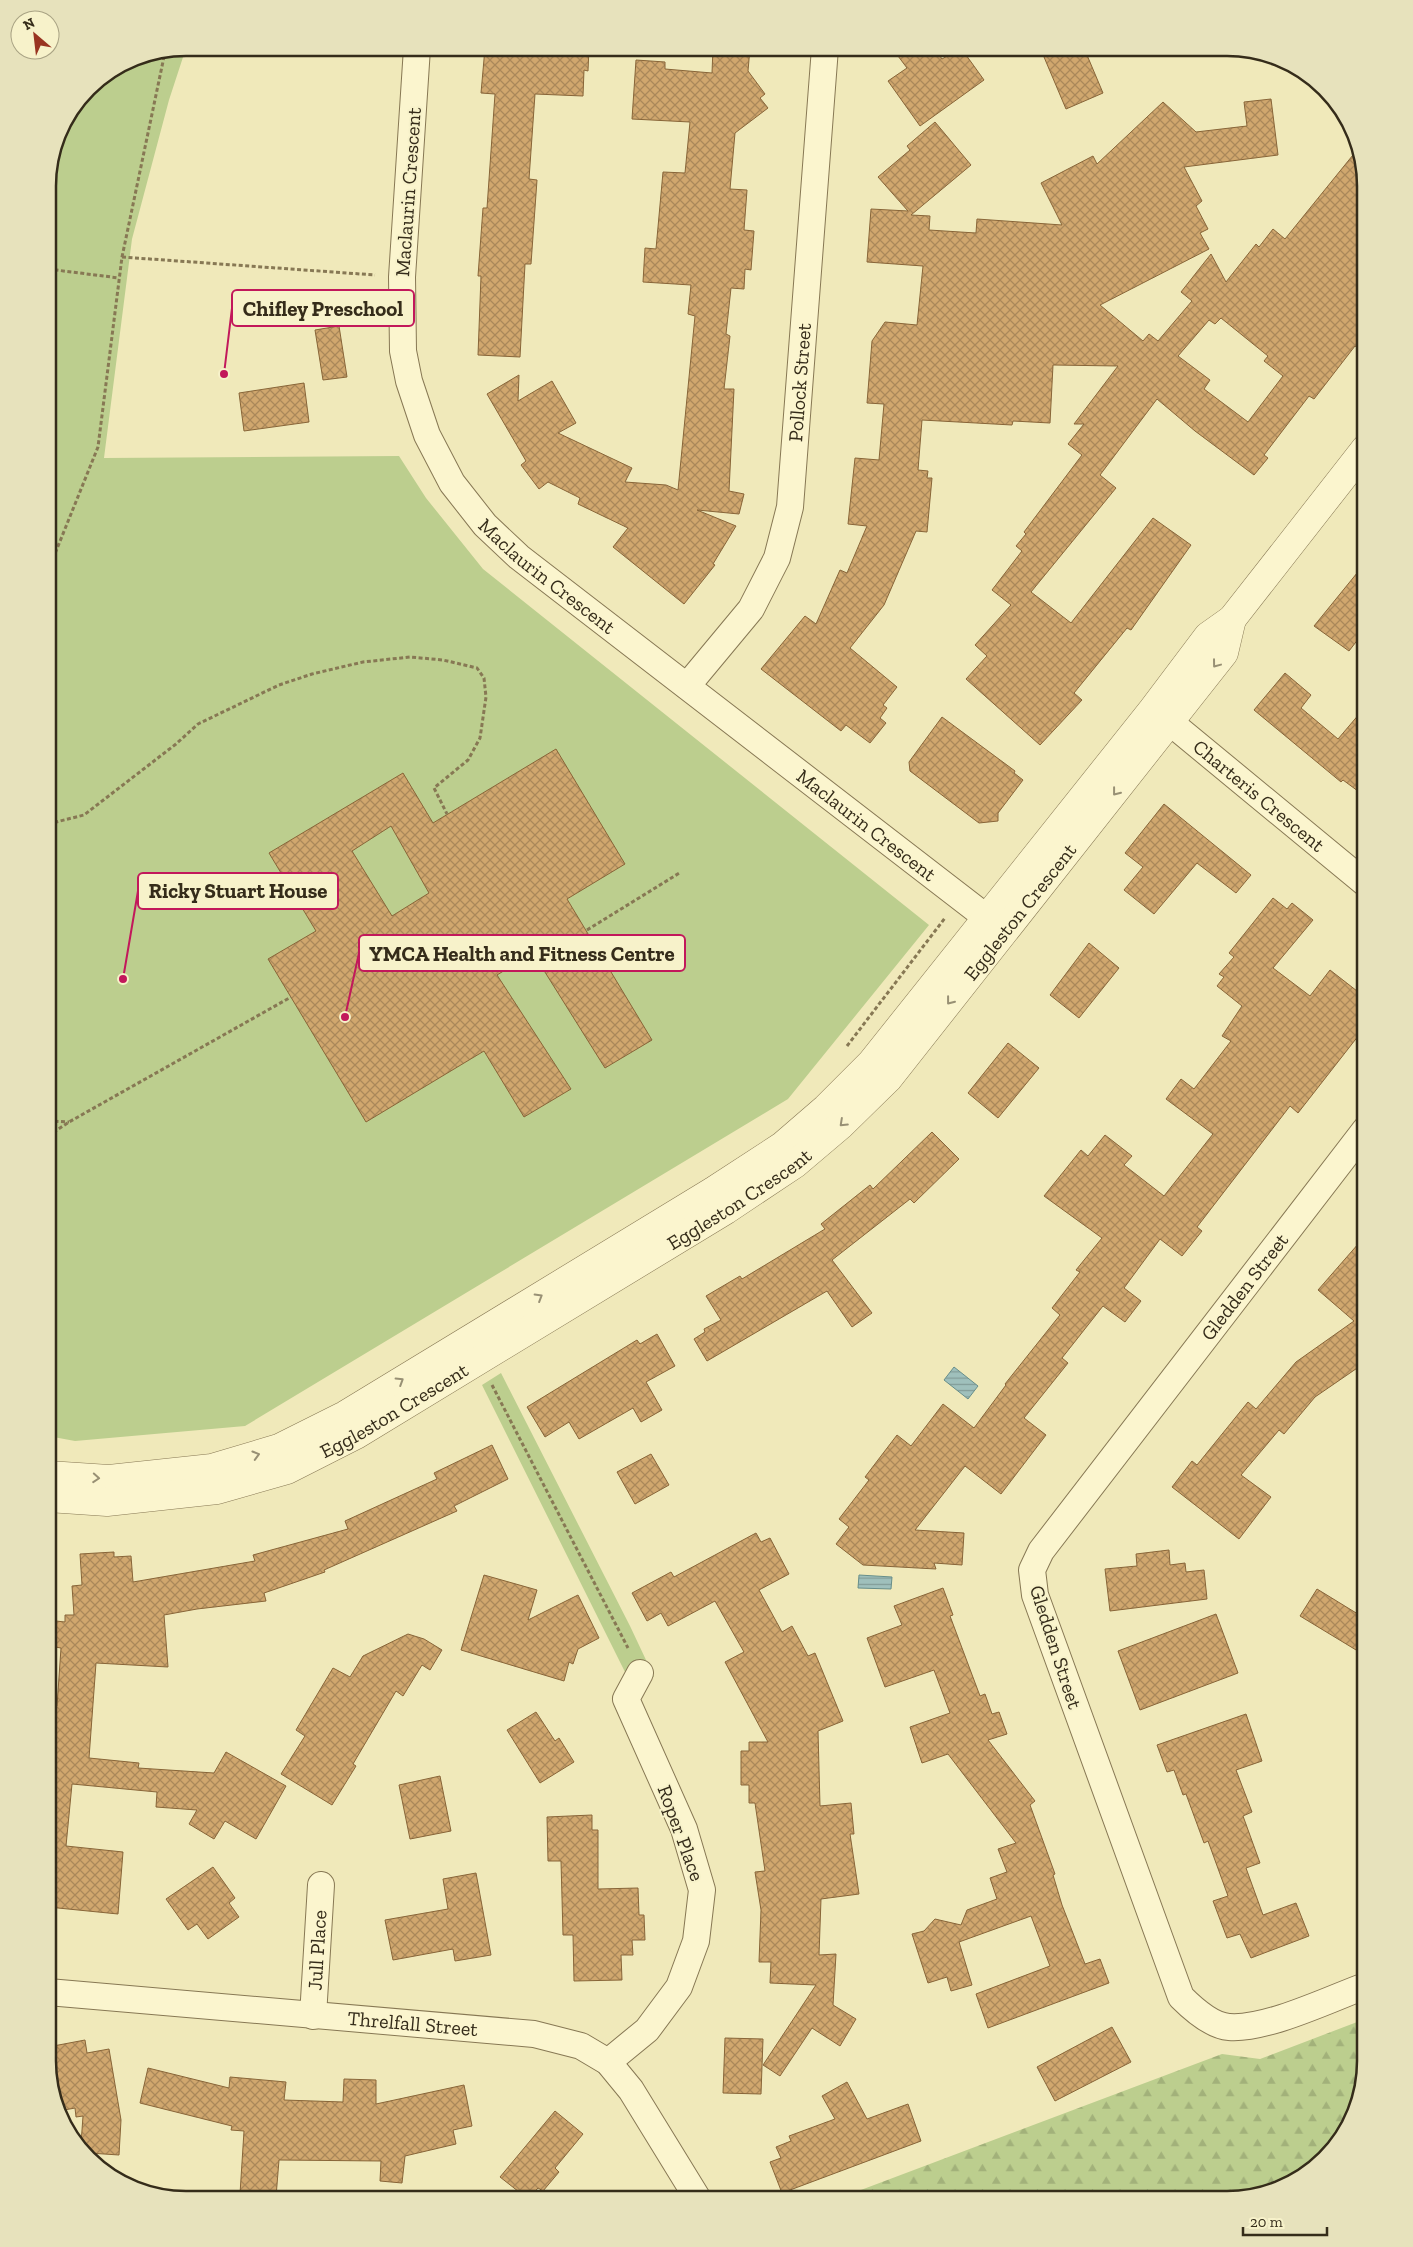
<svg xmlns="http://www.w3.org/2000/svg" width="1413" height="2247" font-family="'Zilla Slab',serif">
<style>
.grass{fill:#bcce8e}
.forest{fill:url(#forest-firs)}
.water{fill:url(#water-rules);stroke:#678e8a}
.building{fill:url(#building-cross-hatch);stroke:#886538;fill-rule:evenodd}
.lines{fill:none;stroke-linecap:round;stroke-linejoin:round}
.minor-casing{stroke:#877854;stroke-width:28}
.tertiary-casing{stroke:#877854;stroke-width:29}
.path{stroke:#877854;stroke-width:3;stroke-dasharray:4 2.5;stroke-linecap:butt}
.minor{stroke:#fbf5ce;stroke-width:26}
.tertiary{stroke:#fbf5ce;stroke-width:28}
.oneway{stroke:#989074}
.labels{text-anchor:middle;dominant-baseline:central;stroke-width:4;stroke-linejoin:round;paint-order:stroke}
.street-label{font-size:20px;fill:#352c1a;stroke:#f7f2ca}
.rim{fill:none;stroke:#352c1a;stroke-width:2.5}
.leader{fill:none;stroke:#c2185b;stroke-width:2}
.callout-dot{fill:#c2185b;stroke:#f7f2ca;stroke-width:2}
.callout{fill:#f7f2ca;stroke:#c2185b;stroke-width:2}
.callout-label{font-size:21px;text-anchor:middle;font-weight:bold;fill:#352c1a}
</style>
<defs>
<pattern id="forest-firs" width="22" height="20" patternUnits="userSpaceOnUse" patternTransform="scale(1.25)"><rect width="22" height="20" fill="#bcce8e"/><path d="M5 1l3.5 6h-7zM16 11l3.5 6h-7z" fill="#a2b17a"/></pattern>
<pattern id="water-rules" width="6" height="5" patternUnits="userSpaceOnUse" patternTransform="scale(1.25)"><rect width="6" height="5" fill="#9fc0bc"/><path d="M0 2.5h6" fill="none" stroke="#829c98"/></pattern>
<pattern id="building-cross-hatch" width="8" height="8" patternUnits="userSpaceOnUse" patternTransform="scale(1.25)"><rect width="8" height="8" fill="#d0a76e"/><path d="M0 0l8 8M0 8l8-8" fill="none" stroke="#aa885a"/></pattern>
</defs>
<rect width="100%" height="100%" fill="#f0e9ba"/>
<g class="grass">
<polygon points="186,48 169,100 132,239 104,458 399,456 426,498 483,569 929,925 788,1099 245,1426 75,1441 48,1436 48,178 58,133 88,88 133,58"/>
<polygon points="501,1373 630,1626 654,1677 640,1673 626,1674 482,1385"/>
</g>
<polygon class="forest" points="1365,2019 1365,2061 1347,2130 1288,2185 1227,2199 837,2199 1222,2054 1260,2059"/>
<g class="water">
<polygon points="954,1367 978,1386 968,1399 944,1380"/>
<polygon points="859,1575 892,1577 891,1589 858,1588"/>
</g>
<g class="building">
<polygon points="485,48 589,48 588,71 584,70 583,96 535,94 529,179 537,180 531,264 525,264 520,357 478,355 481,276 478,276 483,208 487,208 495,94 481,93"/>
<polygon points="713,48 750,48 748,71 765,94 760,98 768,108 735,133 730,189 747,190 744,230 754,231 751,270 745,269 744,289 731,288 726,334 730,336 724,389 734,389 729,491 744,494 739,514 697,510 736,526 713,564 715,565 684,604 613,547 628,528 578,504 580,498 548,482 539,489 521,465 526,461 487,394 519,375 518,401 552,381 576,423 558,433 632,468 625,482 666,485 678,490 695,316 688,314 691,285 643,282 645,248 656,249 663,172 685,173 690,122 632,119 636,60 665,62 665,69 712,73"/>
<polygon points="892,48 935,49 942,59 961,48 984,80 920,126 888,81 907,68"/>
<polygon points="1066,48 1084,48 1103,93 1066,109 1044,57"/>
<path d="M 1271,99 L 1278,155 L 1184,167 L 1202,201 L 1196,206 L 1208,229 L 1200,233 L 1209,249 L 1100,305 L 1143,341 L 1149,334 L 1158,341 L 1192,301 L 1181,292 L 1211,254 L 1226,282 L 1256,244 L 1259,247 L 1273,229 L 1285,239 L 1357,150 L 1366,186 L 1366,271 L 1357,282 L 1366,289 L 1366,353 L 1355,346 L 1314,399 L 1309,396 L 1264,455 L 1268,458 L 1254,475 L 1195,431 L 1157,399 L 1100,475 L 1116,488 L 1031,592 L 1071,623 L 1153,518 L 1191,545 L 1131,630 L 1127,628 L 1074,693 L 1082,700 L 1040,745 L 966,679 L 987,656 L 975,645 L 1011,605 L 992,590 L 1022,551 L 1016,546 L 1026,534 L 1024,532 L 1082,455 L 1068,444 L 1084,424 L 1074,424 L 1118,366 L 1053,365 L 1050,423 L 1013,421 L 1012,425 L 922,420 L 918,470 L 928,471 L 927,478 L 932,478 L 927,532 L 916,531 L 884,605 L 850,648 L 897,687 L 883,705 L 887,708 L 880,718 L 886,723 L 870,743 L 846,725 L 841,731 L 761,669 L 805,616 L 816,624 L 840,570 L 847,573 L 867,526 L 848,524 L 855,458 L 879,460 L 884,404 L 867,403 L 872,341 L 885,322 L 917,325 L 923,266 L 867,262 L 871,209 L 908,211 L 878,177 L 910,150 L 907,146 L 935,122 L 971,165 L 911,215 L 930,216 L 929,230 L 976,233 L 977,219 L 1062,225 L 1041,183 L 1093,156 L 1097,164 L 1163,102 L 1196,132 L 1247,126 L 1244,102 ZM 1221,318 L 1268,356 L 1264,361 L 1283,376 L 1248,422 L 1204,389 L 1210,380 L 1178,356 L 1209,320 L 1215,324 Z"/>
<polygon points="339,326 347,377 323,380 315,330"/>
<polygon points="304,383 309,422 244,431 239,393"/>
<polygon points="1366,562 1366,629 1349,651 1314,626"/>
<polygon points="1285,673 1311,695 1301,708 1338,739 1366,706 1366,797 1343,780 1341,782 1254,710"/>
<polygon points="942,717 1015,771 1014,773 1023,780 998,813 998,821 979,823 910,771 909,762"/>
<path d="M 556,749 L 625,864 L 567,899 L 652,1040 L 605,1068 L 533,953 L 497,975 L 571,1089 L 524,1117 L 484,1051 L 366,1122 L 268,959 L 316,931 L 269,853 L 403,773 L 433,823 ZM 391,826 L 429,893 L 392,916 L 352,851 Z"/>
<polygon points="1164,804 1251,875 1236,893 1197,863 1154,914 1124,890 1143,867 1125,853"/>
<polygon points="1273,898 1287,909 1292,903 1313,920 1273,968 1310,996 1330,970 1366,998 1366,1026 1298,1113 1290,1106 1197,1227 1202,1231 1182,1256 1160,1239 1124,1288 1141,1301 1125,1322 1103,1306 1062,1358 1068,1363 1024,1418 1046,1435 1001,1494 965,1466 915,1530 964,1533 962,1565 934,1563 936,1569 863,1565 836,1544 849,1527 839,1519 869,1480 865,1477 897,1435 911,1446 943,1404 974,1428 1006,1385 1005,1384 1060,1315 1052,1308 1080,1272 1076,1270 1102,1238 1044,1196 1081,1150 1088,1156 1105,1135 1132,1156 1124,1165 1164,1196 1213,1134 1166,1099 1181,1079 1194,1089 1231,1041 1222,1036 1242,1006 1217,986 1224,977 1219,974 1234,957 1229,953"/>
<polygon points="1089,943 1119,968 1079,1018 1050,995"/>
<polygon points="1008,1043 1039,1068 998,1118 968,1093"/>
<polygon points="932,1132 959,1159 914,1203 910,1199 832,1260 872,1313 852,1327 827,1291 707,1361 694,1339 705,1332 704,1329 721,1320 706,1296 740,1276 742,1279 825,1229 821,1224 870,1185 873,1189"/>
<polygon points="1366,1235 1366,1362 1315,1397 1284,1434 1279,1430 1241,1475 1271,1497 1239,1539 1172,1487 1192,1461 1197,1465 1248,1402 1256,1409 1296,1362 1354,1321 1318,1290"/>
<polygon points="657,1334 675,1366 646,1382 662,1410 641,1422 633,1408 579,1439 569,1422 545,1437 527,1407 637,1340 640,1344"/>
<polygon points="492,1445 508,1479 454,1506 457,1511 324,1570 325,1572 264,1593 266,1601 197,1609 164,1615 168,1667 96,1663 89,1758 139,1763 138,1768 214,1773 226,1752 286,1786 256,1839 225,1821 214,1839 189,1824 197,1810 156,1807 157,1792 72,1784 66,1846 123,1852 118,1914 48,1907 48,1770 53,1708 57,1706 61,1648 55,1647 56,1621 65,1622 65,1615 74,1615 72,1586 82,1585 80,1554 114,1552 114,1557 131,1556 133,1582 255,1561 253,1555 348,1529 345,1521 437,1479 434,1473"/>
<polygon points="651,1454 669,1485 635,1504 617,1472"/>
<polygon points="756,1533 761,1542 770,1538 789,1574 759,1590 782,1632 792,1626 808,1656 815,1653 843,1721 818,1731 820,1806 851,1803 854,1834 850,1834 859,1894 821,1899 819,1955 836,1954 833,2005 856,2019 840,2046 812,2028 780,2076 763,2065 816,1985 770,1983 771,1962 759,1962 761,1910 755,1872 765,1871 755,1803 749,1803 749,1785 741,1785 741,1751 749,1751 749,1742 768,1742 725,1662 744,1652 715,1601 668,1626 661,1613 647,1621 632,1593 671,1572 674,1577"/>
<polygon points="1169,1550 1170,1565 1185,1563 1186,1572 1204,1570 1207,1599 1110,1611 1105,1569 1137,1566 1136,1554"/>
<polygon points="484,1575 537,1590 528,1620 578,1595 599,1638 578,1649 573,1664 569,1662 564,1681 461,1650"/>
<polygon points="943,1588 953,1615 950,1616 980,1696 985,1694 992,1714 999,1712 1007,1734 988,1740 1035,1801 1030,1805 1055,1874 1053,1875 1062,1905 1085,1964 1100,1959 1109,1983 988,2028 976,1994 1050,1966 1031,1916 959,1942 972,1985 951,1991 947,1977 928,1983 912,1934 924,1931 935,1919 961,1925 967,1910 997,1899 990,1878 1007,1872 998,1849 1016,1843 948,1754 922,1763 910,1727 950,1713 934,1670 885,1687 867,1638 902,1625 894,1606"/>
<polygon points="1317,1589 1366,1619 1366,1656 1300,1616"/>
<polygon points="1216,1614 1238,1673 1140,1710 1118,1651"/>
<polygon points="408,1634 424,1639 442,1650 430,1670 422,1665 403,1696 396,1691 353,1764 356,1766 332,1805 281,1774 305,1736 296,1730 333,1668 350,1677 363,1656"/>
<polygon points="536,1712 555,1741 559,1738 574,1762 540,1783 507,1730"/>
<polygon points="1246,1714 1262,1761 1236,1770 1252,1812 1243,1816 1260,1863 1246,1868 1263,1915 1296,1903 1309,1936 1251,1958 1240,1934 1227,1938 1213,1901 1228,1896 1208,1841 1204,1843 1186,1794 1183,1795 1174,1770 1167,1772 1157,1745"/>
<polygon points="440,1776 451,1831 410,1839 399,1785"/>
<polygon points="592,1815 592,1830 598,1830 598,1889 638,1888 639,1915 644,1915 645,1940 632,1940 633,1955 621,1955 622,1980 574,1981 573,1935 563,1935 561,1861 548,1861 547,1817"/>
<polygon points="213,1867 235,1898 229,1903 239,1917 208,1939 197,1924 188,1930 166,1899"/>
<polygon points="476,1873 491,1955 455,1961 453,1949 393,1960 385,1920 448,1909 443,1879"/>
<polygon points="1112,2027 1131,2062 1055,2101 1037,2067"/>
<polygon points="725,2038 763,2039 761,2094 723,2093"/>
<polygon points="85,2040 87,2053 109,2049 121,2120 119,2155 89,2153 81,2144 83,2116 76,2117 75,2108 59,2111 48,2061 48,2047"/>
<polygon points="148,2068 229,2088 230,2077 286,2082 284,2100 343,2102 344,2079 376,2080 376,2104 464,2085 472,2126 453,2130 456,2144 405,2156 402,2183 380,2181 381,2161 279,2160 276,2197 240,2194 244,2131 231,2130 232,2126 140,2103"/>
<polygon points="847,2082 867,2119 908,2104 921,2141 782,2193 770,2162 781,2158 776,2147 791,2141 789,2136 835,2119 822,2096"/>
<polygon points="555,2111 583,2134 555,2168 559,2172 543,2191 538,2188 528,2199 500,2177"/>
</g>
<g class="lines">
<g class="minor-casing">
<g id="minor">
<path id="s1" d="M 417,48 L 402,277 L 403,351 L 409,381 L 427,435 L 452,483 L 485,525 L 519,557 L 1004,931"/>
<path id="s2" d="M 687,686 L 751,609 L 777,558 L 790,507 L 825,48"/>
<path id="s3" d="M 1154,709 L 1365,883"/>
<path id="s4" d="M 1365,1986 C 1330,1999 1266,2030 1229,2027 C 1212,2026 1193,2009 1181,1997 L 1035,1595 L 1032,1570 L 1041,1551 L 1365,1130"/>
<path id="s5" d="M 48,1992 L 534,2034 L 581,2046 L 608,2062 L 631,2090 L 698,2199"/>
<path id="s6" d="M 313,2016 L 321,1885"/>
<polyline points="608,2062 647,2030 679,1987 696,1941 702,1890 684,1829 626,1699 640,1673"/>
</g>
</g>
<g class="tertiary-casing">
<g id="tertiary">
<polyline points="48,1475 109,1479 212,1468 279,1448 345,1415 713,1191 782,1146 826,1108 871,1063 1153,709 1208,636 1232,619 1365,449"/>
<path id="s7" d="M 48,1498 L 107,1502 L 217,1490 L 287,1470 L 356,1435 L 726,1210 L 795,1164 L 841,1125 L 888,1079 L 1224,653 L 1232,619"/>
</g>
</g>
<g class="path">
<polyline points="122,257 375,275"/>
<polyline points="48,269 119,278"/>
<polyline points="48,571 98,447 122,257 165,52"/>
<polyline points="48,824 84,815 176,744 198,724 279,685 312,674 363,662 410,657 443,660 477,668 484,678 486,697 480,738 468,760 434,788 447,814"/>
<polyline points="587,930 681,872"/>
<polyline points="847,1046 945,918"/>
<polyline points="48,1121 69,1122"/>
<polyline points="48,1136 69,1122 291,997"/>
<polyline points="492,1385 628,1648"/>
</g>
<use href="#minor" class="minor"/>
<use href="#tertiary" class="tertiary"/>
</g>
<defs><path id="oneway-chevron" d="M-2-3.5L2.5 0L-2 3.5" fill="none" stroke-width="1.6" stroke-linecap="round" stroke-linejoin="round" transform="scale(1.25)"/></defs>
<g class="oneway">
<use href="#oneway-chevron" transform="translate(1216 664) rotate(127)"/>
<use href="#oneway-chevron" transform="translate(1116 792) rotate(128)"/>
<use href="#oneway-chevron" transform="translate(950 1001) rotate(128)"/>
<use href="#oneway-chevron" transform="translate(843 1123) rotate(137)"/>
<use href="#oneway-chevron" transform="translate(539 1297) rotate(-31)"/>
<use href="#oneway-chevron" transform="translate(400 1381) rotate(-32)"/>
<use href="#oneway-chevron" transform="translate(256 1455) rotate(-16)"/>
<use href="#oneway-chevron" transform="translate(96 1478) rotate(4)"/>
</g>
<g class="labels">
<g class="street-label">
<text transform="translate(408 192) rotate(-86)">Maclaurin Crescent</text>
<text stroke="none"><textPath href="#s2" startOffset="335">Pollock Street</textPath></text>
<text stroke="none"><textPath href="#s1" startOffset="579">Maclaurin Crescent</textPath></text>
<text stroke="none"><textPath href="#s3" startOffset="136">Charteris Crescent</textPath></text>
<text stroke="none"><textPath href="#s1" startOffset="984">Maclaurin Crescent</textPath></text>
<text stroke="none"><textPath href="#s7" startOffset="1175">Eggleston Crescent</textPath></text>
<text stroke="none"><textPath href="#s7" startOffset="770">Eggleston Crescent</textPath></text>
<text stroke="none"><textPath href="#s4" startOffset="1008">Gledden Street</textPath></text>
<text stroke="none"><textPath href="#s7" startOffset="365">Eggleston Crescent</textPath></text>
<text transform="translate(1056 1647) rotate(72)">Gledden Street</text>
<text transform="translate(681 1833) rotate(70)">Roper Place</text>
<text stroke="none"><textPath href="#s6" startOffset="66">Jull Place</textPath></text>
<text stroke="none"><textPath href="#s5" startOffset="366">Threlfall Street</textPath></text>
</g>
</g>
<path d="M0 0H1413V2247H0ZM186 56H1227A130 130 0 0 1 1357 186V2061A130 130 0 0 1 1227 2191H186A130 130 0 0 1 56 2061V186A130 130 0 0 1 186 56Z" fill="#e7e2bc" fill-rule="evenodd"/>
<path class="rim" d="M186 56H1227A130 130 0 0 1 1357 186V2061A130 130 0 0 1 1227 2191H186A130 130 0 0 1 56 2061V186A130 130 0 0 1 186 56Z"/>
<path class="leader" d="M224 374L232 308M123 979L138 891M345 1017L359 953"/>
<g class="callout-dot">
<circle cx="224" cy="374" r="5"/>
<circle cx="123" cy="979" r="5"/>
<circle cx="345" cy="1017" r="5"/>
</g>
<g class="callout">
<rect x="232" y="290" width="182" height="36" rx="5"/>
<rect x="138" y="873" width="200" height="36" rx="5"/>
<rect x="359" y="935" width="326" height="36" rx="5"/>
</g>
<g class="callout-label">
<text x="323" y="316">Chifley Preschool</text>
<text x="238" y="898">Ricky Stuart House</text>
<text x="522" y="961">YMCA Health and Fitness Centre</text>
</g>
<g transform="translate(35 35) rotate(332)"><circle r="24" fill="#f7f2ca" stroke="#a9a384"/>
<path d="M0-4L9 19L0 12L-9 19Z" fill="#993421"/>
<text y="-8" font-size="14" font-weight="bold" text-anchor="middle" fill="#352c1a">N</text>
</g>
<path d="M1243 2227v8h84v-8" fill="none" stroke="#352c1a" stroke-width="2.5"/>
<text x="1250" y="2227" font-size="15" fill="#352c1a" stroke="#f7f2ca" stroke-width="4" paint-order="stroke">20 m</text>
</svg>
